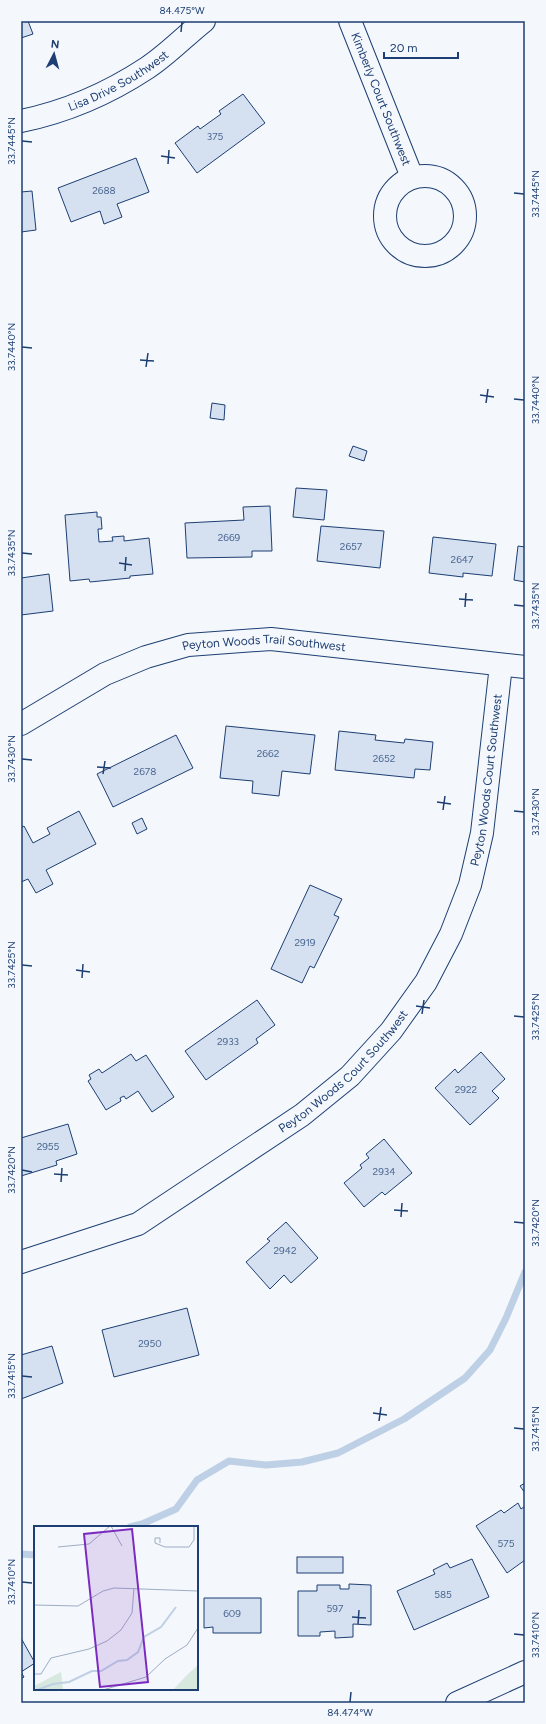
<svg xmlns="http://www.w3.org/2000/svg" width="546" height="1724" font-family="Figtree,sans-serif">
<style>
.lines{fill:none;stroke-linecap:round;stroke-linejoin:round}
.stream{stroke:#bed0e5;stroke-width:7}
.building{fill:#d5e0f0;stroke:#1d3f73}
.minor-casing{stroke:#1d3f73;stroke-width:24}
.minor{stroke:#f4f7fb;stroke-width:22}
.ticks{fill:none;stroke:#1d3f73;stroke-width:1.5}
.labels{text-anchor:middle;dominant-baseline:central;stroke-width:3;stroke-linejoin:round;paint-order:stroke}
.number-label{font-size:10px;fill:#4b6792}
.street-label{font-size:12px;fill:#1d3f73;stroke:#f4f7fb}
.inset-river{fill:none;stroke:#bed0e5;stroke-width:2}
.inset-road{fill:none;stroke:#9eadc5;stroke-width:1}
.view{fill:#7b2cbf;fill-opacity:0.15;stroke:#7b2cbf;stroke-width:2}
.inset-edge{fill:none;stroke:#1d3f73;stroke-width:2}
.neatline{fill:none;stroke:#1d3f73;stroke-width:1.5}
.ticks-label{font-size:10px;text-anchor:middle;fill:#1d3f73}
</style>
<rect width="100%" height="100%" fill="#f4f7fb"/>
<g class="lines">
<g class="stream">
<polyline points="130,1527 142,1524 176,1509 197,1480 229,1461 266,1465 302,1462 338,1453 404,1419 465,1378 490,1350 506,1318 525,1272"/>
<polyline points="21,1554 35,1555"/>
</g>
</g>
<g class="building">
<polygon points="21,21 28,21 33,34 21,38"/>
<polygon points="243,94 265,123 197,173 175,143 198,126 200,129 221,114 219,111"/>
<polygon points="136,158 149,192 117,204 122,217 104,224 100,211 71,222 58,188"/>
<polygon points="32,191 36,230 21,232 21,192"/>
<polygon points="212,403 225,405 224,420 210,418"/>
<polygon points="353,446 367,451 364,461 349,456"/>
<polygon points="296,488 327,490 324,520 293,517"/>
<polygon points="270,506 272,551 252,551 252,557 187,558 185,523 244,520 243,507"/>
<polygon points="97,512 97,517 101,517 102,529 98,529 99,542 113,541 112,537 124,536 124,541 149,538 153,574 130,576 130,578 90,582 89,579 70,581 65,515"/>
<polygon points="321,526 384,531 380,568 317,561"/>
<polygon points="433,537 496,544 492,576 463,573 463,577 429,573"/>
<polygon points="518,546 525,547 525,582 514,580"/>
<polygon points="49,574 53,611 21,615 21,578"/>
<polygon points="226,726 315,735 310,774 282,771 279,796 252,793 253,781 220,778"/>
<polygon points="339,731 376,735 375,740 404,743 405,739 433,742 430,770 415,769 414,778 335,770"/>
<polygon points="176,735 193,768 113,807 97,774"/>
<polygon points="79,811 96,844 46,870 53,884 36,893 28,879 21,882 21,828 24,826 33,843 50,834 47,828"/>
<polygon points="142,818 147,829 137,834 132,823"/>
<polygon points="310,885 342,899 334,915 339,917 314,968 310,966 302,983 271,969"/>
<polygon points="257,1000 275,1025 256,1039 258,1043 206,1080 185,1051"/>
<polygon points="481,1052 505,1079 492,1091 499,1098 470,1125 435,1088 455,1069 458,1073"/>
<polygon points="131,1054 136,1061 146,1055 174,1097 152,1112 138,1091 126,1099 124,1096 120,1098 121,1101 106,1110 88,1081 91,1079 89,1075 99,1069 102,1073"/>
<polygon points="68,1124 77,1154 56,1161 57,1165 21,1176 21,1138"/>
<polygon points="384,1139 412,1173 385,1195 382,1192 364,1207 344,1183 362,1168 360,1165 369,1158 366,1154"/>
<polygon points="286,1222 318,1258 291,1283 284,1275 270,1289 246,1262 270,1241 267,1239"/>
<polygon points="187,1308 199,1355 114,1377 102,1330"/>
<polygon points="52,1346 63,1383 21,1399 21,1355"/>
<polygon points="525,1483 525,1493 520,1486"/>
<polygon points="518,1503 521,1509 525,1506 525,1560 507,1573 476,1526 501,1510 504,1513"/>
<rect x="297" y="1557" width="46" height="16"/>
<polygon points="472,1559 489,1597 414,1630 397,1591 435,1574 433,1570 447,1563 450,1568"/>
<polygon points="349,1584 371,1585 371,1625 353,1624 353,1637 335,1638 335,1631 320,1632 320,1636 298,1636 298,1591 317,1591 317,1585 340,1585 340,1589 349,1589"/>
<polygon points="204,1598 261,1598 261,1633 213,1633 213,1627 204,1628"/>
<polygon points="21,1638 35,1663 21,1672 24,1677 21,1679"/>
</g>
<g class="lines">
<g class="minor-casing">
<g id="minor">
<path id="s1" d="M 350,21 L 412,177"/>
<path id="s2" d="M 21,121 C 65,112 109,93 147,68 C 167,55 185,36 204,21"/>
<circle cx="425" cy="216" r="40"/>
<path id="s3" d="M 21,724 L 105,674 L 146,657 L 188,645 L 271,639 L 525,667"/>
<path id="s4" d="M 21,1262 L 138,1224 L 302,1115 L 350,1076 L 391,1031 L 426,982 L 451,934 L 470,885 L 482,833 L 501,665"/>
<polyline points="457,1703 525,1672"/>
</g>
</g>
<use href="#minor" class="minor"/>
</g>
<path class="ticks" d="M 181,32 L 182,22M 22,141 L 32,142M 161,156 L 175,158M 168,164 L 169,150M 514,193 L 524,194M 22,347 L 32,348M 140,360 L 154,361M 146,367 L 148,353M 480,395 L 494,397M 514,399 L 524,400M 486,403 L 488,389M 22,553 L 32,554M 119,563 L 132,565M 125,571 L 126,557M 459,599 L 473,600M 514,605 L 524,606M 465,607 L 466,593M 22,759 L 32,760M 97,767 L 111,768M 103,774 L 105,761M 437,802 L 451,804M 443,810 L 445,796M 514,811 L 524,812M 22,965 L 32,966M 76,970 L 90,972M 82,978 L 83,964M 416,1006 L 430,1008M 422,1014 L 424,1000M 514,1016 L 524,1017M 22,1170 L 32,1172M 54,1174 L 68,1175M 61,1182 L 62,1168M 394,1210 L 408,1211M 401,1217 L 402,1203M 514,1222 L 524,1223M 22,1376 L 32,1377M 373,1413 L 387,1415M 379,1421 L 381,1407M 514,1428 L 524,1429M 22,1582 L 32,1583M 352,1617 L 366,1618M 358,1624 L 359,1610M 514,1634 L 524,1635M 350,1702 L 351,1692"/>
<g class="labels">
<g class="number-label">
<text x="215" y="136">375</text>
<text x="104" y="190">2688</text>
<text x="229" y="537">2669</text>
<text x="351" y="546">2657</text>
<text x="462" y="559">2647</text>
<text x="268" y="753">2662</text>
<text x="384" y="758">2652</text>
<text x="145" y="771">2678</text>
<text x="305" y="942">2919</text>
<text x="228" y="1041">2933</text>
<text x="466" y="1089">2922</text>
<text x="48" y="1146">2955</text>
<text x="384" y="1171">2934</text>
<text x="285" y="1250">2942</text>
<text x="150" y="1343">2950</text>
<text x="506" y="1543">575</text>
<text x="443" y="1594">585</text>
<text x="335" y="1608">597</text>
<text x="232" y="1613">609</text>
</g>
<g class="street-label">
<text stroke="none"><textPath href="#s2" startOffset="106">Lisa Drive Southwest</textPath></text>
<text stroke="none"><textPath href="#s1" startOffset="84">Kimberly Court Southwest</textPath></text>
<text stroke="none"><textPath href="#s3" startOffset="262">Peyton Woods Trail Southwest</textPath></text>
<text stroke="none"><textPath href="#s4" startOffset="716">Peyton Woods Court Southwest</textPath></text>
<text stroke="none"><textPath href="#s4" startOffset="380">Peyton Woods Court Southwest</textPath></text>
</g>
</g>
<g transform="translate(34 1526)">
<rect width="164" height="164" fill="#f4f7fb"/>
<path d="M 164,139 L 164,164 L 139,164 L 153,149 ZM 27,146 L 29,164 L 0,164 L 0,160 Z" fill="#d7e8df"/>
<path class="inset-river" d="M 3,164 L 19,158 L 35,156 L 58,145 L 67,145 L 84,135 L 93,134 L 104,126 L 110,111 L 127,101 L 142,81"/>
<path class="inset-road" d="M 77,0 L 88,20M 126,17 L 126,12 L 121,12 L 121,17 L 131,21 L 155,21 L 160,14 L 160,0M 24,21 L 55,18 L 76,0M 0,79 L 44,80 L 69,65 L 80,62 L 164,65M 0,148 L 7,148 L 17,132 L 55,123 L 73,115 L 87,104 L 98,87 L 100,62M 69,164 L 112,151 L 131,133 L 153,119 L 164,102"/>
<path class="view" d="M 98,3 L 114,156 L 66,161 L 50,8 Z"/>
<rect width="164" height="164" class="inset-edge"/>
</g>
<rect width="546" height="1724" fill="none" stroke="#f4f7fb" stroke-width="44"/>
<g transform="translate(54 54) rotate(6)" stroke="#f4f7fb" stroke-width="3" paint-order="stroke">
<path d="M0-3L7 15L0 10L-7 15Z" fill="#1d3f73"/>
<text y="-6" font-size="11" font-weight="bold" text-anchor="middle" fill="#1d3f73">N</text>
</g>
<path d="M384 52v6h74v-6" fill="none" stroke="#1d3f73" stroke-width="2"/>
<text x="390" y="52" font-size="12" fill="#1d3f73" stroke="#f4f7fb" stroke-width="3" paint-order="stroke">20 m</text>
<rect x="22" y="22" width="502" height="1680" class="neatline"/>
<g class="ticks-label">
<text x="182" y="14">84.475°W</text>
<text transform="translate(11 141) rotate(-90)" y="4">33.7445°N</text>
<text transform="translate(535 194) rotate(-90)" y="4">33.7445°N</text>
<text transform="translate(11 347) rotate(-90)" y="4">33.7440°N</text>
<text transform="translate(535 400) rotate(-90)" y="4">33.7440°N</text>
<text transform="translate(11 553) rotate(-90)" y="4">33.7435°N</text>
<text transform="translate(535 606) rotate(-90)" y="4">33.7435°N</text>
<text transform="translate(11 759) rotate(-90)" y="4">33.7430°N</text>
<text transform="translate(535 812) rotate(-90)" y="4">33.7430°N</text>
<text transform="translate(11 965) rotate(-90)" y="4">33.7425°N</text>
<text transform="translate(535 1017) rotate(-90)" y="4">33.7425°N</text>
<text transform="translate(11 1170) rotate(-90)" y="4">33.7420°N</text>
<text transform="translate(535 1223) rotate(-90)" y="4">33.7420°N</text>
<text transform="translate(11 1376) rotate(-90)" y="4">33.7415°N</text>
<text transform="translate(535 1429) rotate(-90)" y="4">33.7415°N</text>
<text transform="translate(11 1582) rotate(-90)" y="4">33.7410°N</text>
<text transform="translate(535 1635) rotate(-90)" y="4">33.7410°N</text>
<text x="350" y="1716">84.474°W</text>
</g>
</svg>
